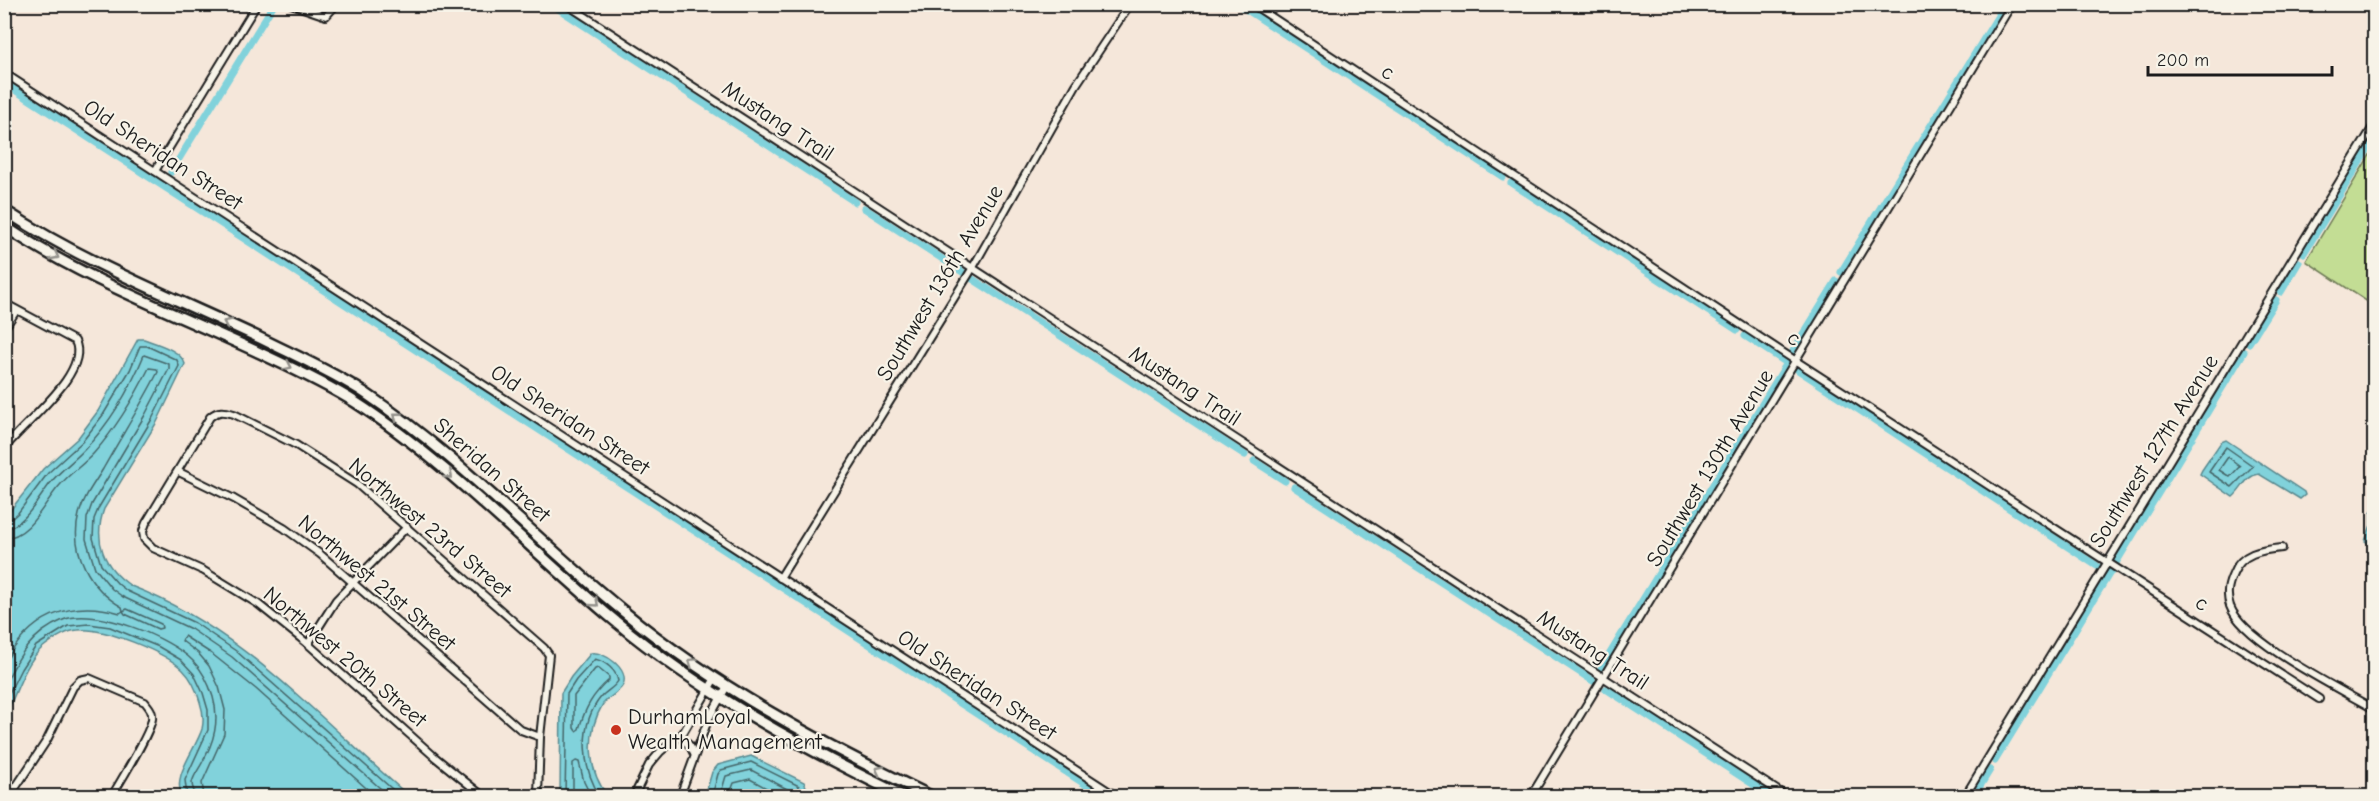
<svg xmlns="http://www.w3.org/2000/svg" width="2379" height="801" font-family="'Comic Neue',sans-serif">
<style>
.green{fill:#c3dd94;stroke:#707c58;stroke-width:1.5}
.water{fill:#81d2db;stroke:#59898f;stroke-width:1.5}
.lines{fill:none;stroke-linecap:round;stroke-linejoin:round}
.shore{stroke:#446568;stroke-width:1.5}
.canal{stroke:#81d2db;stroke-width:7}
.minor-casing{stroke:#1c1c1c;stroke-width:10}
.primary-casing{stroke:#1c1c1c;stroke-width:14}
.minor{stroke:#f7f3e8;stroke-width:6}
.primary{stroke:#f7f3e8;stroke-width:9}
.oneway{stroke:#94928c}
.poi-dot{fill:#c8321e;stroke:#f7f3e8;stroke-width:2}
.labels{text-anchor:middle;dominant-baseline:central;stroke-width:4.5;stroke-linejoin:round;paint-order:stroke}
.street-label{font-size:22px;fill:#1c1c1c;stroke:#f7f3e8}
.poi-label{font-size:22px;fill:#1c1c1c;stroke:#f7f3e8;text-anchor:start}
</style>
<rect width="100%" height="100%" fill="#f5e7da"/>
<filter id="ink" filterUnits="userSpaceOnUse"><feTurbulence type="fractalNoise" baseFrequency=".0167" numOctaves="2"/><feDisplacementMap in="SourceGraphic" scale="12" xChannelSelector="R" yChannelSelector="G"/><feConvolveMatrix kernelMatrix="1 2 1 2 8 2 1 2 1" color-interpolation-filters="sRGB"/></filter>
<g filter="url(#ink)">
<polygon class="green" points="2374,148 2374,306 2306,261"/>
<g class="water">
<path d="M 138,339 L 144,339 C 157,344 181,350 185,364 L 157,422 L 104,509 C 93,540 103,567 131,586 C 243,629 320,720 409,796 L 183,796 C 170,779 196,749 202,729 C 204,721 203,711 200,702 C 197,691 192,679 183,670 C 165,652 103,627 78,630 C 65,631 52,640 42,648 C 24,664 16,695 5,716 L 5,517 L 43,469 L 78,438 L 98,411 Z"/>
<path d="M 2226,440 L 2304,492 L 2305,495 L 2300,499 L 2259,474 C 2245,476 2243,489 2233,497 L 2200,474 L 2202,470 L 2221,442 Z"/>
<polygon points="2374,508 2374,547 2365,541 2371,525 2371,513"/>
<path d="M 591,653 C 604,651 630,669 623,685 C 619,693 608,697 603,704 C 586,732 587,771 608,796 L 560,796 L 561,693 L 571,677 Z"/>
<polygon points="751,756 804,782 807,789 803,796 705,796 712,772 718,765"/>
</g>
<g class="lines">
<g class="shore">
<polygon points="2226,447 2253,466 2232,487 2209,472"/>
<polygon points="2228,457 2240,466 2230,477 2219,470"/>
<polyline points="4,521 10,520 18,513 48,473 82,442 103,415 130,370 140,346 147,346 177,360 179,366 152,419 99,507 94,519 93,538 101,565 118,584 127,591 195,623 236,651 400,796"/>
<path d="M 4,529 C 25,527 40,495 52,481 C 62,469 75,460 85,449 C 111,422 130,389 144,355 L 169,364 L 169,369 L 145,415 L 92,504 L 87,518 L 86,539 L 95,568 L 112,589 L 123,597 L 191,629 L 232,657 L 389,796"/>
<path d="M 4,538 C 31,537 44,502 60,485 C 70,473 83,465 94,453 C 116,428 134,398 149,368 L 157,369 L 158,372 C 141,405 121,437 103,469 C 94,484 84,496 79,514 C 69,551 90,589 122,607 L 123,611 L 120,613 C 69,598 28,617 4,665"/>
<polygon points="127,609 161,624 162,628 158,629 125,614 123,611"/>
<path d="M 598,668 L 609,677 L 609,680 C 593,694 585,708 579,729 L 576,731 L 574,728 L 574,696 L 595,669 Z"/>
<path d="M 4,686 C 18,657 31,633 63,620 C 95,607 170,637 193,661 C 203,671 209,684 213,697 C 220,721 214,742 202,763 C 199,769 193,776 192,783 C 192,788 195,792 195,796"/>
<polyline points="4,703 21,669 36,646 68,626 89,624 110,627 159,647 181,660 194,674 203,693 208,710 208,730 185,780 187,796"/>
<polyline points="204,796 202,783 224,734 225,710 219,687 209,666 198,653 182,641 184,636 212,654 256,689 375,796"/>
<path d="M 565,796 L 567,694 L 576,680 L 595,659 C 606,662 616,670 618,681 C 614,688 606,691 601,697 C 578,725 582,769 600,796"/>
<polyline points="573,796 573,763 576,761 579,762 584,782 591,796"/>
<polyline points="712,796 718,774 721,770 751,762 799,786 798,796"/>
<polyline points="720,796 726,776 751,770 789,790 791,796"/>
<polyline points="729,796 734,783 750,779 781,796"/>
</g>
<g class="canal">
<polyline points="551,4 855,202"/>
<polyline points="1238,4 1503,177"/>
<polyline points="2004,5 2004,4"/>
<polyline points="4,83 1103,796"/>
<polyline points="171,172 274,4"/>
<polyline points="1511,183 1737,330"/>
<polyline points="864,208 964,273"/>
<polyline points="2304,253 2374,139"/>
<polyline points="1841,272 1999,14"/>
<polyline points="971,278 1245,455"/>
<polyline points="2281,292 2299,262"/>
<polyline points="2249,343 2276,300"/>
<polyline points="1793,351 1836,281"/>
<polyline points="1798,370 2097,566"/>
<polyline points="1254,461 1285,481"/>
<polyline points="1294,487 1593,681"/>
<polyline points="2116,563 2244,352"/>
<polyline points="1601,668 1787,363 1745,336"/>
<polyline points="1606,689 1771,796"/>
<polyline points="1995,761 2111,571"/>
<polyline points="1974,796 1990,770"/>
</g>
<g class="minor-casing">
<g id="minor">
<polyline points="291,4 326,16 336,5"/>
<polyline points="566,4 1786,796"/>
<polyline points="1252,4 1796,361 2319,699"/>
<polyline points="4,73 1116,796"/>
<polyline points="155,171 257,4"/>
<path d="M 4,303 L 75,341 C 91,373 22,424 4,449"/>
<polyline points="4,329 16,311"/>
<polyline points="179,472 234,499 284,528 320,554 521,730 540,737"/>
<path d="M 2282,548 C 2261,550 2241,553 2233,574 C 2228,585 2226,594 2230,606 C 2243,642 2340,689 2374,709"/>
<polyline points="780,578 972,269 1076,85 1130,4"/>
<polyline points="308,644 336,600 407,527"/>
<polyline points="679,736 690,746 694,754"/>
<path d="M 10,796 L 47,740 L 73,687 L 80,680 L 89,678 L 145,702 C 149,707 153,711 152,719 C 150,734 121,780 112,796"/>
<path d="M 483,796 L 436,758 L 308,644 L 258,604 L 204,571 L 153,548 L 144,539 L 143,531 L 146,523 L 210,417 C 218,410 224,411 234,414 L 296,445 L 357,484 L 544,648 L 549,655 L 540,737 L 538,796"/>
<polyline points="634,796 649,765 660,752 683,733 715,678"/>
<polyline points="680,796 708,720 727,686"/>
<polyline points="1531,796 2012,4"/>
<polyline points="1965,796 2374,125"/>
</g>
</g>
<g class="primary-casing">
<g id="primary">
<path d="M 4,210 C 85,263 175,298 262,339 C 296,356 333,372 365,393 C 459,456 536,540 623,611 C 715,687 824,745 931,796"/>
<path d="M 4,226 C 83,279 174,313 260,353 C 292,368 325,383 355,402 C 448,462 529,549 614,620 C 700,692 803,748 903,796"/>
</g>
</g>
<use href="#minor" class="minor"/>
<use href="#primary" class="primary"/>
</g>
<defs><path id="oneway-chevron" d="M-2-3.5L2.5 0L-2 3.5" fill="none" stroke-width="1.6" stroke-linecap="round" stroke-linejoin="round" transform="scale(1.5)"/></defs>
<g class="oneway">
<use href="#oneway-chevron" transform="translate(55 256) rotate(28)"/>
<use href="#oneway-chevron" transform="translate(227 323) rotate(-155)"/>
<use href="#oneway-chevron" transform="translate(288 366) rotate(25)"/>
<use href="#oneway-chevron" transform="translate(397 416) rotate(-142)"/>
<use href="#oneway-chevron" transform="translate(449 475) rotate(41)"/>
<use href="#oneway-chevron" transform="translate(595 603) rotate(41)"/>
<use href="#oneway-chevron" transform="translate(692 662) rotate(-145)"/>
<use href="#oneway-chevron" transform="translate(879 770) rotate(-153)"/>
</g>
</g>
<circle class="poi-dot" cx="616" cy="730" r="6"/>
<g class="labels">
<g class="street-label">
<text transform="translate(1388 72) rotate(33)">c</text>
<text transform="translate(778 121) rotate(33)">Mustang Trail</text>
<text transform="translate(163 155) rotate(33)">Old Sheridan Street</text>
<text transform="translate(940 283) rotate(-59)">Southwest 136th Avenue</text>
<text transform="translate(1794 338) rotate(33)">c</text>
<text transform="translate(1185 386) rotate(33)">Mustang Trail</text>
<text transform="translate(570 420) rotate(33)">Old Sheridan Street</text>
<text transform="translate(2154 451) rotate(-58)">Southwest 127th Avenue</text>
<text transform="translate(1710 468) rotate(-59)">Southwest 130th Avenue</text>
<text transform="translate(492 470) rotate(41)">Sheridan Street</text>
<text transform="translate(430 528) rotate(40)">Northwest 23rd Street</text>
<text transform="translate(377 583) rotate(40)">Northwest 21st Street</text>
<text transform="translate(2202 603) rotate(33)">c</text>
<text transform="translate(1593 650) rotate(33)">Mustang Trail</text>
<text transform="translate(345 657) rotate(40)">Northwest 20th Street</text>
<text transform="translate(977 685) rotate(33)">Old Sheridan Street</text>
</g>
<g class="poi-label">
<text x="628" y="717">DurhamLoyal<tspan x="628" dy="25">Wealth Management</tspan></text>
</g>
</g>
<rect width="2379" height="801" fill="none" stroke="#f7f3e8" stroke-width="24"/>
<rect x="12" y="12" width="2355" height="777" fill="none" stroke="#1c1c1c" stroke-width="2" filter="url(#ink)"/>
<path d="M2148 66v9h184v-9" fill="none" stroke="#1c1c1c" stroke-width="3"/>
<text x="2157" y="66" font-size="18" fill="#1c1c1c" stroke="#f7f3e8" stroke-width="4.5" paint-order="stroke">200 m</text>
</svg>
